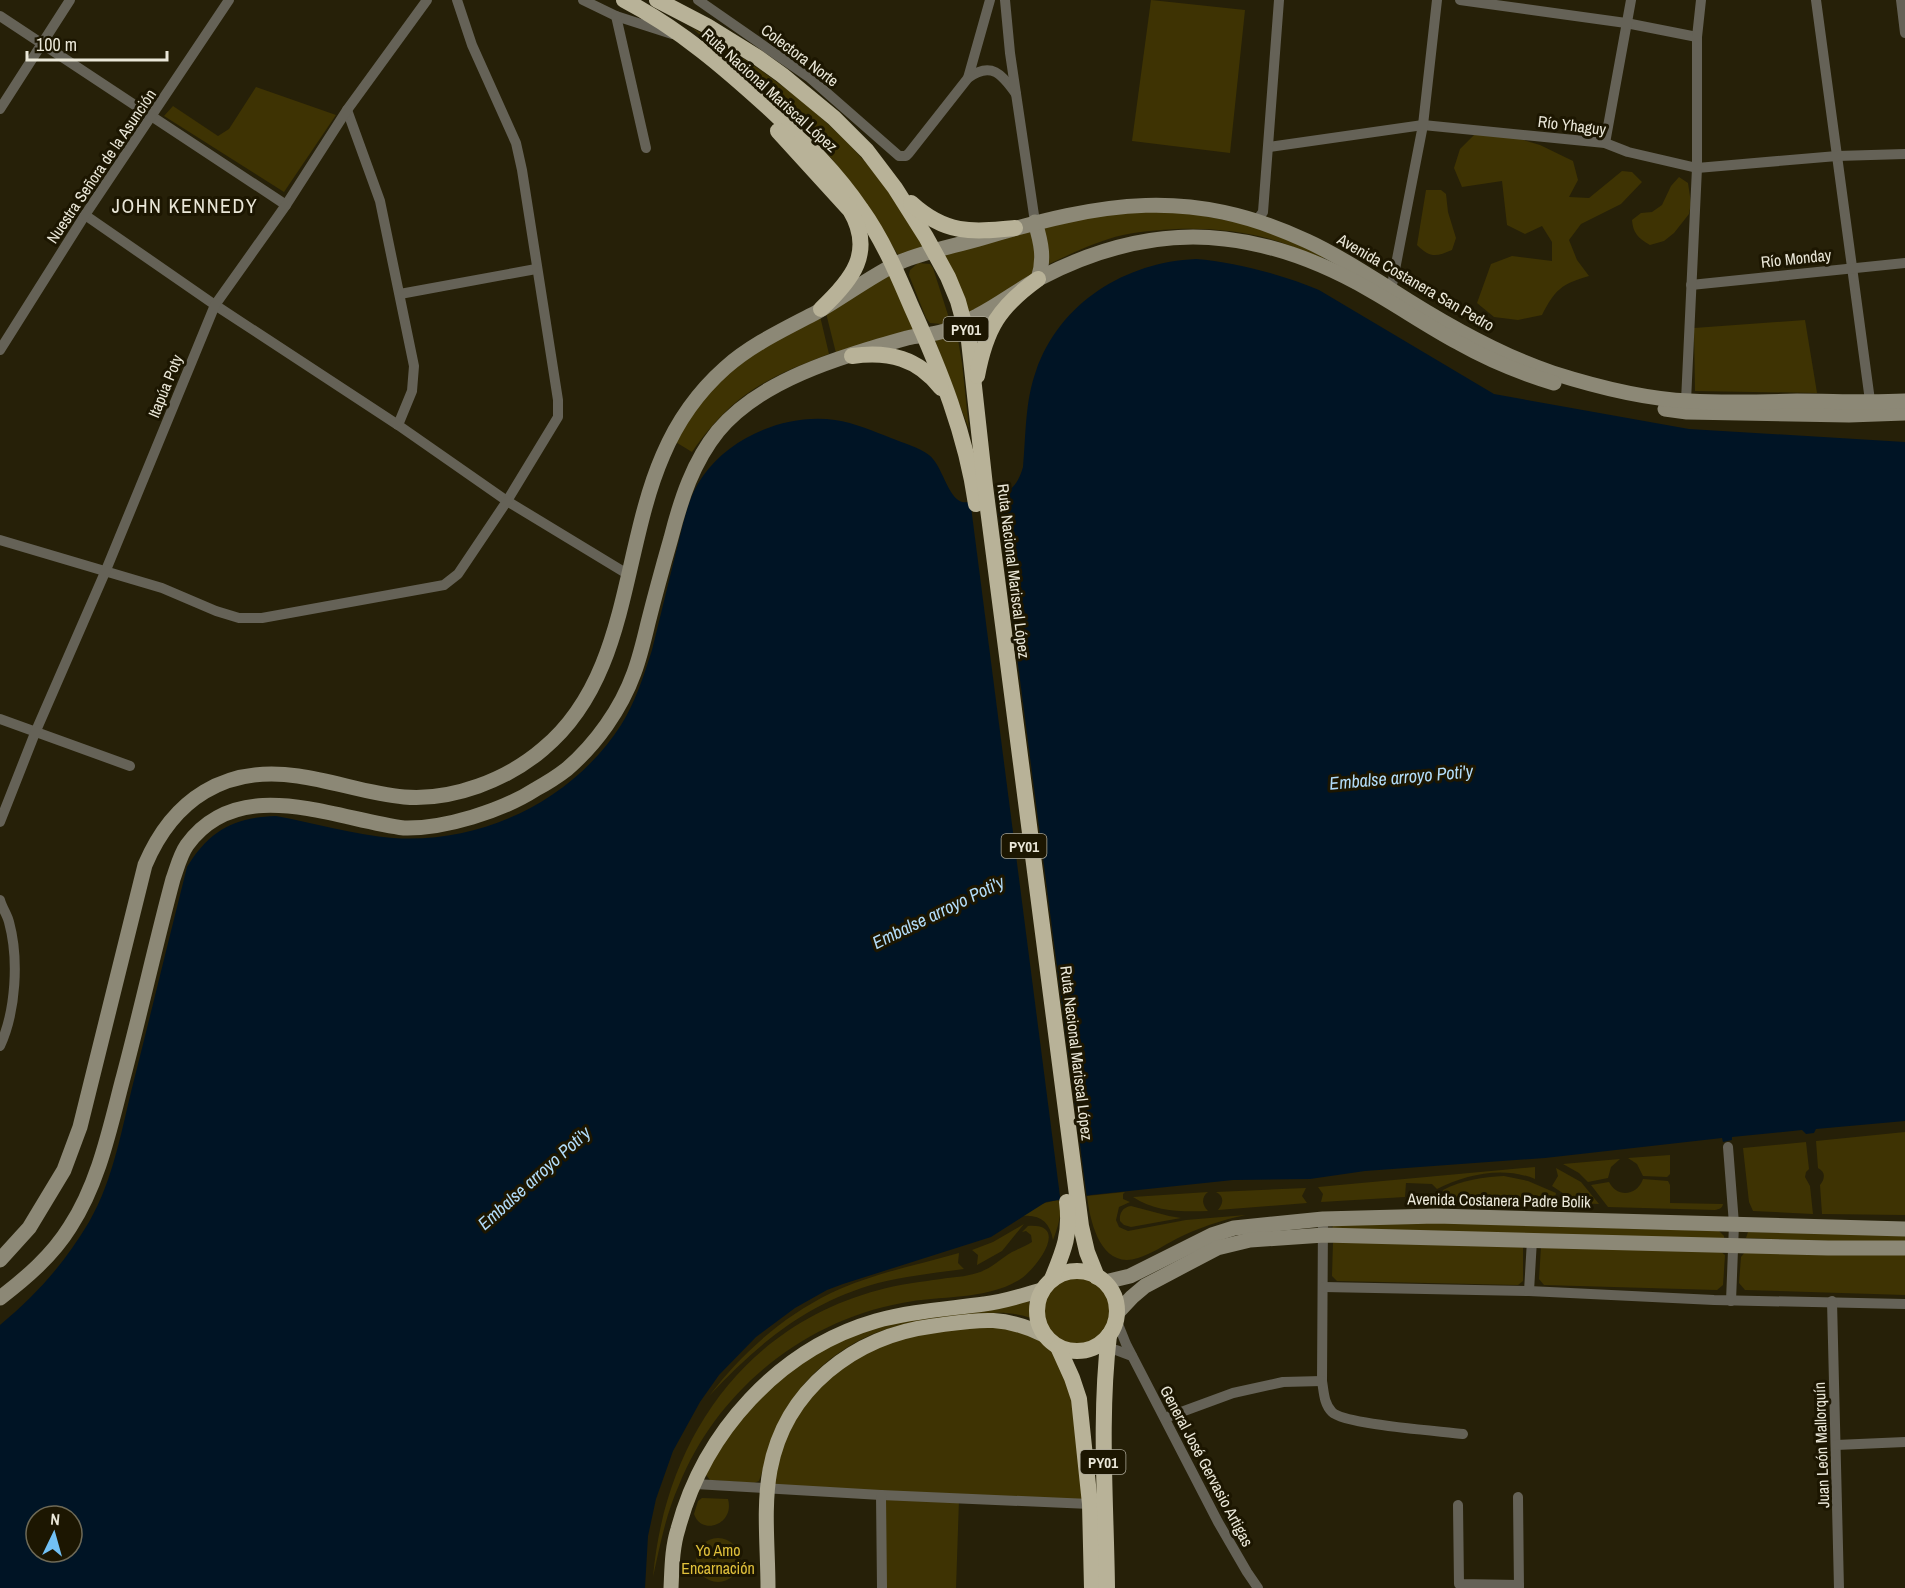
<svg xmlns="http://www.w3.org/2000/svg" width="1905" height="1588" font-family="'Archivo Narrow',sans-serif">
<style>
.green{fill:#3e3303}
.water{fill:#001425;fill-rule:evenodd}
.pier{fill:#262008}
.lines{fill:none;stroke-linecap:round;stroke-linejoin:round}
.minor{stroke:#656257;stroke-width:10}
.secondary{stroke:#8c8876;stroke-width:15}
.primary{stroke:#aaa58e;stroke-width:15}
.trunk{stroke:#b8b298;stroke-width:16}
.labels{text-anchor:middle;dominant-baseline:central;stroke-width:6;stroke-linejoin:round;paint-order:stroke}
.shield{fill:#1c1601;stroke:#aca898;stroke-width:1.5}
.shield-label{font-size:15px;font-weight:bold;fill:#eae7d8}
.street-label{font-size:16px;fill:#eae7d8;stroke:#1c1601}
.park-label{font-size:16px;fill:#e1c13b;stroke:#1c1601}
.water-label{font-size:18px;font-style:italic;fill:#b2dcf9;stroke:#1c1601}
.quarter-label{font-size:20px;letter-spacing:1.5px;fill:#eae7d8;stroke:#1c1601}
</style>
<rect width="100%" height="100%" fill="#262008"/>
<g class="green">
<polygon points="1151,0 1245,10 1230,153 1132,141"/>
<path d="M 692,28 C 773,72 849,132 902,208 C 911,221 918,234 927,247 L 898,255 C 872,211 842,166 805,130 C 793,119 779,109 766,97 C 741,74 718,50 692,28 Z"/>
<polygon points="256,87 336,115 284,192 164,116 173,106 218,136 229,129"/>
<path d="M 1475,134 L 1520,139 L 1540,145 L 1573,161 L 1578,180 L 1569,197 L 1589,198 L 1622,171 L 1632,172 L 1642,182 L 1621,204 L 1581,224 L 1569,240 L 1577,260 L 1589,276 C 1561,284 1555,290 1542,315 L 1518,320 L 1494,317 L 1477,303 L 1491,264 L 1512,256 L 1552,261 L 1552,242 L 1542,226 L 1525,234 L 1507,225 L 1502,181 L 1462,187 L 1454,168 L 1460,149 Z"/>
<path d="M 1679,177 L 1688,183 L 1691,203 L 1689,214 L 1674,233 L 1664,241 L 1650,245 C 1638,238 1633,233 1632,220 L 1641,213 L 1652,212 L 1662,205 L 1671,186 Z"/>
<path d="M 1426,190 L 1441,190 L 1446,194 L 1448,212 L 1456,238 L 1452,250 C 1436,257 1430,258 1417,245 Z"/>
<path d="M 1164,208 L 1260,227 L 1325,255 L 1323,259 C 1305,252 1288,244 1270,239 C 1226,226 1168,226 1123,235 C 1097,241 1073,253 1049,264 L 1044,227 L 1099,214 Z"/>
<polygon points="1031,228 1038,262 1035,273 966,315 941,251"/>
<polygon points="918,263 930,264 933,268 948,315 947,321 942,324 930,323 926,318 909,275 910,270"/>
<polygon points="893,271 918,332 836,353 826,313"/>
<path d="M 820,316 L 829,354 C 765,378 732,395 692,452 L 674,441 L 691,412 L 739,362 Z"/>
<polygon points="1805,320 1817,393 1695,391 1694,328"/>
<polygon points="957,334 962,363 969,429 935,340"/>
<path d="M 1905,1132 L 1905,1215 L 1822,1214 L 1820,1185 C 1825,1179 1826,1172 1818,1168 L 1816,1141 Z"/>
<polygon points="1806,1142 1809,1169 1806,1172 1805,1177 1810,1186 1813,1214 1753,1211 1749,1202 1743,1148"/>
<polygon points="1670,1155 1670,1174 1667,1177 1643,1176 1637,1164 1628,1158"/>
<polygon points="1620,1159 1611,1167 1608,1178 1588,1182 1579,1173 1563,1164"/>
<path d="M 1535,1167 L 1535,1179 C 1503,1166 1467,1174 1437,1189 L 1432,1184 L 1406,1183 L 1405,1197 L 1321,1202 L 1323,1194 L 1318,1187 Z"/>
<polygon points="1556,1168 1581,1182 1599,1204 1578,1203 1552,1186 1558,1176"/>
<path d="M 1504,1176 L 1528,1181 L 1556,1193 L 1554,1203 L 1445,1201 L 1443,1190 C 1462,1180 1483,1177 1504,1176 Z"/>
<path d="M 1643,1179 L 1668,1181 L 1670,1185 L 1670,1203 L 1723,1204 C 1722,1209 1719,1209 1715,1210 L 1608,1207 L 1591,1185 L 1609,1182 C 1617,1198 1637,1196 1643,1179 Z"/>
<path d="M 1306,1188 L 1302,1196 L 1307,1203 L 1218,1210 C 1224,1203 1224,1196 1216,1192 Z"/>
<path d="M 1125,1192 L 1123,1194 L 1123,1199 L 1130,1202 L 1119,1207 L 1116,1220 L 1119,1227 L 1128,1231 L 1186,1220 L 1246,1215 C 1221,1220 1198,1228 1176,1239 C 1163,1246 1151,1254 1138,1258 C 1101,1270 1090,1222 1087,1196 Z"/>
<path d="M 1208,1192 C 1201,1197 1202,1205 1208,1211 C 1183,1212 1155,1212 1133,1197 Z"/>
<path d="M 1057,1200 L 1060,1201 C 1062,1214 1058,1227 1053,1240 C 1050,1222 1040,1214 1022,1216 L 1041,1204 Z"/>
<path d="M 1131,1206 L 1169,1216 L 1181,1218 L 1131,1227 L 1124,1225 L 1120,1221 C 1119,1213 1123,1207 1131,1206 Z"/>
<polygon points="1378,1221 1719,1231 1724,1236 1724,1239 1332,1230 1333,1225"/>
<polygon points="1024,1224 1002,1251 977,1265 978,1255 972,1250 993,1242"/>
<path d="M 1028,1226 C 1070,1223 1038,1266 1022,1278 C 988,1301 941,1295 902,1303 C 803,1321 717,1391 679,1485 C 666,1514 660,1545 653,1577 C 665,1441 743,1326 879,1290 C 899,1284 920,1282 941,1279 C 953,1277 965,1277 977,1273 C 991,1269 1000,1259 1012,1252 C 1018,1249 1026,1246 1032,1242 L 1031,1235 L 1026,1231 L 1022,1232 Z"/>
<polygon points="1748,1232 1905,1235 1905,1244 1746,1238"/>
<polygon points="1333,1242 1523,1245 1523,1281 1518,1285 1337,1281 1332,1276"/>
<polygon points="1541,1247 1720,1251 1725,1255 1723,1285 1717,1290 1544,1285 1539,1279"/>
<polygon points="1745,1252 1905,1255 1905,1295 1745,1290 1739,1283 1741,1257"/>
<path d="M 959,1253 L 958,1263 L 964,1269 C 935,1273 906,1276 878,1283 C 806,1303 759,1343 709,1396 C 742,1353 782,1317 831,1293 C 871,1274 917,1265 959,1253 Z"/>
<circle cx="1077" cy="1311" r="34"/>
<path d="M 1029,1299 L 1031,1318 C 1002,1308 974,1315 945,1319 C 926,1321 908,1323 890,1328 C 842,1342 799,1379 778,1424 C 769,1442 766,1462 759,1481 L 754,1483 L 710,1480 L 706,1475 L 706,1472 L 737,1421 L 780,1378 L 827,1347 L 880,1325 Z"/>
<polygon points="974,1320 1044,1335 1058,1347 1065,1363 1090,1504 768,1488 794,1410 865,1345"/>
<polygon points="881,1495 959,1499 956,1588 882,1588"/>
<path d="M 702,1498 L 728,1499 C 735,1525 701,1536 694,1514 L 698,1501 Z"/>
<circle cx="718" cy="1560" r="22"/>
</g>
<path class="water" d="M 1196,259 C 1235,262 1284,275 1319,290 L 1494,394 L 1689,429 L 1905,442 L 1905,1121 L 1816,1129 L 1814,1133 L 1806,1134 L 1802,1130 L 1732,1137 L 1732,1140 L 1723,1142 L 1722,1138 L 1545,1158 L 1365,1171 L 1310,1179 L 1233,1180 L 1091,1195 L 1046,1202 L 991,1237 L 843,1284 L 827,1290 L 795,1308 L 756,1337 L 719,1375 L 700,1402 L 673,1451 L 656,1499 L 648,1536 L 645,1588 L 0,1588 L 0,1325 C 37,1294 64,1264 89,1222 C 114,1179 122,1127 134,1080 C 152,1009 169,938 187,867 C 209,831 234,817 276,816 C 314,823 355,835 393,838 C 482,844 572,801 621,725 C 635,703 644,675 652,650 C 660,617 668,585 676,552 C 683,526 687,498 703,476 C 731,436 788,413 835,420 C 855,423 873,431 891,438 C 903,443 919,447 929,455 C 943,466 947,497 962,502 C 968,503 975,501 980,500 C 1003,496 1016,492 1023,467 C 1026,435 1025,401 1036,371 C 1060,302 1126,262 1196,259 ZM 36,1516 L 72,1516 L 72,1552 L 36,1552 Z"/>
<polygon class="pier" points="996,494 1087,1199 1061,1204 970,499"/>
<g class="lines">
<g class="minor">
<polyline points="583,0 616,16 672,34"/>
<path d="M 698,0 L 810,78 L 899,156 L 906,156 L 909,153 L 968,78 C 991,61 1002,74 1016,94"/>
<polyline points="1005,0 1010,53 1035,222"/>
<polyline points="1460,0 1626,23 1697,37"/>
<polyline points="1816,0 1871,408"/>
<polyline points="1901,0 1905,33"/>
<polyline points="0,16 286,205"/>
<polyline points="616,16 646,148"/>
<polyline points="968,78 990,0"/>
<polyline points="0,109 70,0"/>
<polyline points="347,110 380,201 414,366 412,391 398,425"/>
<polyline points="1605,143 1631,0"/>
<polyline points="1269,147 1423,125 1605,143 1628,152 1697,168 1837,156 1905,154"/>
<polyline points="85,215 215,305 398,425 507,501 629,575"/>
<polyline points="1257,220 1263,212 1279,0"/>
<polyline points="1691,285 1905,263"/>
<polyline points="1391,290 1423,125 1437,0"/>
<polyline points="400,294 536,269"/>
<polyline points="0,350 85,215 229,0"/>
<polyline points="1686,401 1697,168 1697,37 1701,0"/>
<polyline points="0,540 162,588 216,611 239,618 262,618 444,585 458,574 507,501 558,417 558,400 522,170 516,143 472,45 457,0"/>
<polyline points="0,719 130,766"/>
<polyline points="0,822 35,733 106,570 215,305 286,205 347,110 427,0"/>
<path d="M 0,900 C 2,908 7,914 9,922 C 19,959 16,1011 0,1046"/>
<polyline points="1728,1147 1734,1224 1731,1301"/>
<path d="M 1323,1219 L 1322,1381 C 1324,1393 1324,1404 1332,1412 C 1345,1425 1440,1431 1463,1434"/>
<polyline points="1324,1287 1529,1291 1714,1300 1905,1304"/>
<polyline points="1529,1291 1532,1240"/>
<polyline points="1832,1301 1839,1588"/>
<polyline points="1116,1319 1126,1344 1218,1522 1247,1572 1258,1588"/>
<polyline points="1093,1348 1116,1350 1132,1356"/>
<polyline points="1165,1418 1233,1393 1283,1382 1322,1381"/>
<polyline points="1836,1445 1905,1442"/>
<polyline points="695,1484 881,1495 1090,1504"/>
<polyline points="881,1495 882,1588"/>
<polyline points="1518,1497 1519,1588"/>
<polyline points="1458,1505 1459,1584 1519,1585"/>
</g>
<g class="secondary">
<path d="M 1035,222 C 1041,242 1045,259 1038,279"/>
<polyline points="1665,409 1687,412 1849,415 1905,413"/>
<path d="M 0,1260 L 29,1228 L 64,1170 L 80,1127 L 145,865 C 173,799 225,765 298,776 C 334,781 369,794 404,797 C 452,801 507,780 543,749 C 630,677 621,551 663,455 C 677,422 698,392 725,368 C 752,344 785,329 817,312 C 845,296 871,276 900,262 C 926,251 955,246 982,238 C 1103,202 1189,186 1307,241 C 1336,254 1363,272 1390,289 C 1441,322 1496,354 1553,373 C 1597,387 1643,399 1690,401 C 1725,403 1762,402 1797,401 C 1833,401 1869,403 1905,401"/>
<polyline points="1105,1282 1130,1276 1212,1235 1234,1228 1323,1219 1436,1216 1905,1229"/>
<path d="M 0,1298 C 26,1278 52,1256 70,1227 C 98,1184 109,1132 122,1082 C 140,1015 155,946 173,879 C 177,868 180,855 187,845 C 239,773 334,819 404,828 C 444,829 502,811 536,789 C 547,783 558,776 567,769 C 596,744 621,709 634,673 C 640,657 644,640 648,623 C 655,595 663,566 671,538 C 681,499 693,462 718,431 C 762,378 844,356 907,338 C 919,335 932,335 944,331 C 955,327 966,321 977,316 C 999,305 1019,289 1040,278 C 1098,248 1160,231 1225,239 C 1277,245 1325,264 1370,290 C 1400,307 1429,327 1459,343 C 1489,360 1521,373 1554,383"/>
<polyline points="1117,1313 1132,1297 1145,1286 1217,1248 1250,1240 1324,1235 1828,1248 1905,1248"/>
</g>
<g class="primary">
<path d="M 671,1588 C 672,1568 672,1548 678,1529 C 704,1432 779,1349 876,1321 C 912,1311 948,1309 984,1304 C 1004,1302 1023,1295 1042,1290"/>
<path d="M 768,1588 C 768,1549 763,1508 770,1470 C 785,1389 855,1336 933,1326 C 977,1320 1001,1314 1044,1335"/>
</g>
<g class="trunk">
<path d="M 624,0 C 680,29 726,69 772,111 C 805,142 836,172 861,209 C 882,238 897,273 911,306 C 940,370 966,434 976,504"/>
<polyline points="657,0 707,26 757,57 782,75 834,118 867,151 895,188 926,237 948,277 958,301 969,341 985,486 1081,1226 1087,1252 1097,1277"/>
<path d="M 778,131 L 850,210 C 875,252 852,280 821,309"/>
<path d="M 911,203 C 946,235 972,232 1015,228"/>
<path d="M 852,356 C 889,351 918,358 941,388"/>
<path d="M 977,376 C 986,328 999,307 1038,279"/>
<circle cx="1077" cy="1311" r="40"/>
<path d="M 1052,1279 C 1064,1250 1071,1233 1067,1202"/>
<polyline points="1058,1347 1072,1378 1079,1399 1090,1504 1092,1588"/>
<path d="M 1107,1588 C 1106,1504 1099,1419 1109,1335"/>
</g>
</g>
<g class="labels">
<g class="shield">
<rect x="943.5" y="317" width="45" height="24" rx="4.5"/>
<rect x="1001.5" y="834" width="45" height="24" rx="4.5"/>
<rect x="1080.5" y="1450" width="45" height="24" rx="4.5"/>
</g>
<g class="shield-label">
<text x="966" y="329">PY01</text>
<text x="1024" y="846">PY01</text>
<text x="1103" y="1462">PY01</text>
</g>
<g class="street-label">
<text transform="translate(800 55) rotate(37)">Colectora Norte</text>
<text transform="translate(770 90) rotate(42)">Ruta Nacional Mariscal López</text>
<text transform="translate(1572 125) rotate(7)">Río Yhaguy</text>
<text transform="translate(101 166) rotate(-56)">Nuestra Señora de la Asunción</text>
<text transform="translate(1796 258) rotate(-6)">Río Monday</text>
<text transform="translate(1416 282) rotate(30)">Avenida Costanera San Pedro</text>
<text transform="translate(165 386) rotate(-68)">Itapúa Poty</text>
<text transform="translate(1014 571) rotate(83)">Ruta Nacional Mariscal López</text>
<text transform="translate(1077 1053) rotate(83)">Ruta Nacional Mariscal López</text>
<text transform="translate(1499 1200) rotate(1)">Avenida Costanera Padre Bolik</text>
<text transform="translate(1821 1445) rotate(-92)">Juan León Mallorquín</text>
<text transform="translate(1207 1466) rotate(62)">General José Gervasio Artigas</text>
</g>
<g class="park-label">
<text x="718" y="1550">Yo Amo<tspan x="718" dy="18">Encarnación</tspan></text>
</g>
<g class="water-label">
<text transform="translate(1401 777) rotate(-5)">Embalse arroyo Poti'y</text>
<text transform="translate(938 912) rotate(-26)">Embalse arroyo Poti'y</text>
<text transform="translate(534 1178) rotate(-42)">Embalse arroyo Poti'y</text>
</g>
<g class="quarter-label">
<text x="185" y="205">JOHN KENNEDY</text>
</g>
</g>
<g transform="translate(54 1534) rotate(5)"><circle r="28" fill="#1c1601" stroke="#6e6a57" stroke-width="1.5"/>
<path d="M0-4.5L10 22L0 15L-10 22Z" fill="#72c1f5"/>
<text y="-9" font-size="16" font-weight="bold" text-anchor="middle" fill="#eae7d8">N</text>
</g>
<path d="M27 51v9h140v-9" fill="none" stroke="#eae7d8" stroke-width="3"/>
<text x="36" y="51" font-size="18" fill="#eae7d8" stroke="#1c1601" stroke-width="4.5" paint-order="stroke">100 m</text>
</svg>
